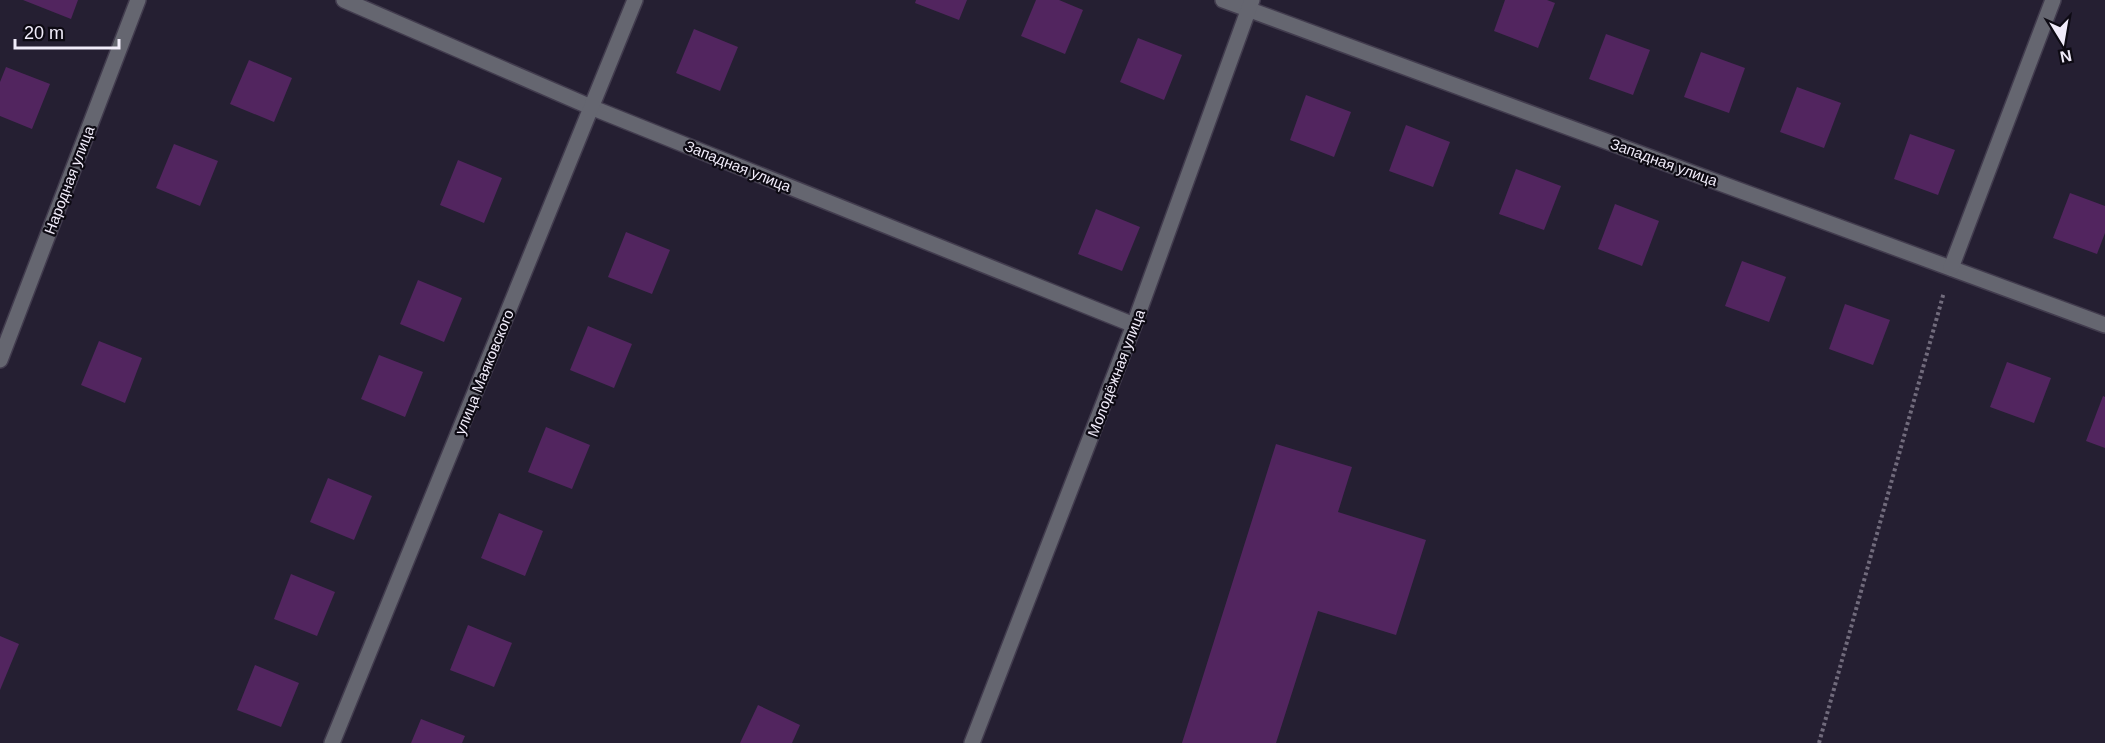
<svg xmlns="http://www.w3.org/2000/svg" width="2105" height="743" font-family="Arial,sans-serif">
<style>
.building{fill:#52255f}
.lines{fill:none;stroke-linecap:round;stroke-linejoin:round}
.street-casing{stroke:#423c4e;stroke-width:18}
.path{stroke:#716b7c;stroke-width:4;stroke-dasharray:3 3;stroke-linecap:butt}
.street{stroke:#656670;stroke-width:15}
.labels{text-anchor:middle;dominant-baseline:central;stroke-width:4.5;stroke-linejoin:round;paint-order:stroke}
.street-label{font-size:15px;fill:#f1ecfa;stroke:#0d0a13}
</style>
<rect width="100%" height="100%" fill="#251f32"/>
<g class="building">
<polygon points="23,0 78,0 71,19"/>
<polygon points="916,0 967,0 959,20 915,3"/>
<polygon points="1036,0 1059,0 1083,10 1065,54 1021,36"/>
<polygon points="1505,0 1547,0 1555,3 1538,48 1494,31"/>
<polygon points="694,29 738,47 720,91 676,73"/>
<polygon points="1606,34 1650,50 1633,95 1589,79"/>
<polygon points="1138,38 1182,55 1164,100 1120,82"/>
<polygon points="1701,52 1745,68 1729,113 1684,97"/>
<polygon points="249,60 292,78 274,122 230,104"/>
<polygon points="6,67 50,84 32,129 0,116 0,82"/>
<polygon points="1797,87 1841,103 1824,148 1780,132"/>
<polygon points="1306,95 1351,112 1334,157 1290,140"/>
<polygon points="1406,125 1450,142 1433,187 1389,171"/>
<polygon points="1910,134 1955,150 1938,195 1894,179"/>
<polygon points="174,144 218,161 200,206 156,188"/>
<polygon points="458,160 502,178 484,223 440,205"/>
<polygon points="1516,169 1561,186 1544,230 1499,214"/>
<polygon points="2070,193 2105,206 2105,233 2097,254 2053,238"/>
<polygon points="1615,204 1659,221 1642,266 1598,249"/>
<polygon points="1096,209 1140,227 1122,271 1078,254"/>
<polygon points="626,232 670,250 652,294 608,277"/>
<polygon points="1742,261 1786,277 1769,322 1725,306"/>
<polygon points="418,280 462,298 444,342 400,324"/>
<polygon points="1845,304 1890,320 1873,365 1829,349"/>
<polygon points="588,326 632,344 614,388 570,370"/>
<polygon points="99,341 142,358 125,403 81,385"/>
<polygon points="379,355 423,372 405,417 361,399"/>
<polygon points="2007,362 2051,378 2034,423 1990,407"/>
<polygon points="2103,396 2105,397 2105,448 2086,441"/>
<polygon points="546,427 590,445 572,489 528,472"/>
<polygon points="1276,444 1352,467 1338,512 1426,540 1396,635 1318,611 1276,743 1182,743"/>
<polygon points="328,478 372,496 354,540 310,522"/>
<polygon points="499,513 543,531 525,576 481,558"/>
<polygon points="291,574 335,592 317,636 274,619"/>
<polygon points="468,625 512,643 494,687 450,670"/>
<polygon points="0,636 19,644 0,690"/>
<polygon points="255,665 299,683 281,727 237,710"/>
<polygon points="758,705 800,725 792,743 740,743"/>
<polygon points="421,719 465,736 462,743 411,743"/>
</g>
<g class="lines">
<g class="street-casing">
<g id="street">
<polyline points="344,0 593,108 1134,325"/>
<polyline points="1223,0 2105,325"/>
<polyline points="1951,268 2053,0"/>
<polyline points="0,360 138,0"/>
<polyline points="332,743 635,0"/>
<polyline points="972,743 1134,325 1252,0"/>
</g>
</g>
<polyline class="path" points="1819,743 1944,292"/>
<use href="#street" class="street"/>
</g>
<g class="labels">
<g class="street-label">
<text transform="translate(1664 162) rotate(20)">Западная улица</text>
<text transform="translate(738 166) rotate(22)">Западная улица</text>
<text transform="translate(69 180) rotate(-69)">Народная улица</text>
<text transform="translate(484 372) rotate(-68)">улица Маяковского</text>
<text transform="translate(1116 373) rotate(-69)">Молодёжная улица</text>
</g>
</g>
<g transform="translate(2063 42) rotate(169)" stroke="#0d0a13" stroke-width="4.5" paint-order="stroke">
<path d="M0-4.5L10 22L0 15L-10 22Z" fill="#f1ecfa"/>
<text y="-9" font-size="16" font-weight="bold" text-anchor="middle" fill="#f1ecfa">N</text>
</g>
<path d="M15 39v9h104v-9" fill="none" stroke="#f1ecfa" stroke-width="3"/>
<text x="24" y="39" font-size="18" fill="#f1ecfa" stroke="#0d0a13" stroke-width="4.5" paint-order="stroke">20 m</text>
</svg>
